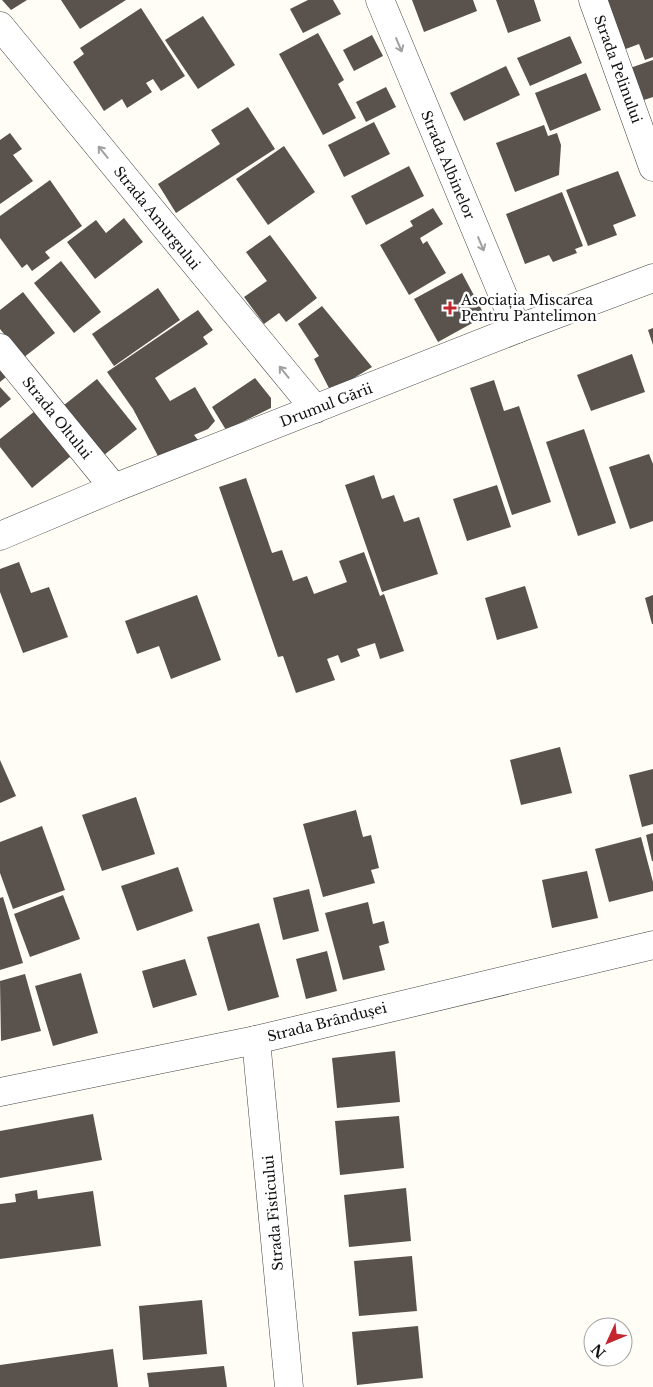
<svg xmlns="http://www.w3.org/2000/svg" width="653" height="1387" font-family="'Libre Baskerville',serif">
<style>
.building{fill:#5a524d}
.lines{fill:none;stroke-linecap:round;stroke-linejoin:round}
.street-casing{stroke:#444;stroke-width:29}
.street{stroke:#fff;stroke-width:28}
.oneway{stroke:#a0a0a0}
.poi-dot{fill:#c4262e;stroke:#fff;stroke-width:2}
.labels{text-anchor:middle;dominant-baseline:central;stroke-width:5;stroke-linejoin:round;paint-order:stroke}
.street-label{font-size:14px;fill:#111;stroke:#fff}
.poi-label{font-size:14px;fill:#111;stroke:#fff;text-anchor:start}
</style>
<rect width="100%" height="100%" fill="#fffdf5"/>
<g class="building">
<polygon points="2,0 27,0 11,10"/>
<polygon points="61,0 126,0 80,29"/>
<polygon points="308,0 333,0 341,14 303,33 290,9"/>
<polygon points="412,0 473,0 477,11 424,32"/>
<polygon points="496,0 534,0 541,21 508,33"/>
<polygon points="603,0 653,0 653,57 645,60 639,44 623,50"/>
<polygon points="141,8 185,76 161,91 153,79 146,83 152,92 127,108 122,99 104,111 73,62 84,54 80,48"/>
<polygon points="203,16 235,65 198,89 165,40"/>
<polygon points="318,33 344,80 338,84 356,118 323,135 279,54"/>
<polygon points="372,35 383,56 354,71 343,50"/>
<polygon points="570,36 582,63 530,86 517,58"/>
<polygon points="653,60 653,97 641,101 630,68"/>
<polygon points="506,66 520,95 464,121 450,93"/>
<polygon points="586,73 601,110 550,131 535,93"/>
<polygon points="386,87 396,107 366,122 356,102"/>
<polygon points="248,107 275,149 176,213 158,184 220,144 211,130"/>
<polygon points="374,122 390,154 344,177 328,145"/>
<polygon points="544,125 548,136 557,133 561,145 559,175 515,192 496,143"/>
<polygon points="10,133 22,149 13,155 33,181 0,204 0,140"/>
<polygon points="284,146 315,192 268,225 236,179"/>
<polygon points="409,166 424,196 366,225 351,196"/>
<polygon points="618,171 636,216 613,225 617,235 588,246 566,190"/>
<polygon points="50,180 82,226 45,252 50,258 32,271 27,264 22,268 0,238 0,216"/>
<polygon points="562,192 583,246 575,249 577,253 553,262 549,255 525,264 506,214"/>
<polygon points="433,208 443,224 420,238 423,244 427,241 446,273 409,295 380,245 413,226 410,221"/>
<polygon points="124,218 143,242 95,279 67,242 96,220 106,233"/>
<polygon points="270,235 317,298 286,322 279,313 264,324 244,297 267,281 246,252"/>
<polygon points="61,261 101,312 74,333 34,283"/>
<polygon points="462,273 485,316 438,342 414,299"/>
<polygon points="158,288 180,320 114,366 92,334"/>
<polygon points="23,292 55,333 23,358 0,329 0,310"/>
<polygon points="322,306 372,367 331,392 314,359 319,356 298,324"/>
<polygon points="198,310 213,330 203,337 208,344 155,378 170,401 195,387 215,421 208,429 194,435 198,440 158,456 133,409 107,372"/>
<polygon points="653,328 653,345 648,330"/>
<polygon points="632,354 645,392 591,411 577,375"/>
<polygon points="0,370 6,377 0,382"/>
<polygon points="255,378 271,398 271,408 226,430 212,407"/>
<polygon points="97,379 137,429 99,459 59,409"/>
<polygon points="494,380 504,411 519,406 551,502 512,515 470,388"/>
<polygon points="0,387 11,399 0,408"/>
<polygon points="35,411 71,456 32,488 0,447 0,439"/>
<polygon points="584,429 616,523 578,536 546,442"/>
<polygon points="649,454 653,464 653,521 630,529 609,467"/>
<polygon points="374,475 382,499 394,495 404,522 419,517 438,574 382,592 345,485"/>
<polygon points="246,478 272,553 282,550 293,581 307,576 314,594 347,582 339,561 364,552 380,596 384,594 404,651 380,659 375,643 357,649 360,656 341,663 338,655 327,659 335,680 296,693 283,656 278,657 219,487"/>
<polygon points="497,485 511,527 467,541 453,499"/>
<polygon points="19,562 31,593 49,587 68,637 23,653 0,592 0,569"/>
<polygon points="525,586 538,628 497,640 485,598"/>
<polygon points="197,595 221,660 171,679 159,646 137,654 125,621"/>
<polygon points="653,595 653,624 652,624 645,598"/>
<polygon points="560,747 572,793 521,805 510,760"/>
<polygon points="0,760 16,796 0,803"/>
<polygon points="653,769 653,824 642,827 629,775"/>
<polygon points="136,797 155,854 102,871 82,815"/>
<polygon points="356,810 363,837 371,835 379,868 371,870 375,883 323,897 303,824"/>
<polygon points="42,826 65,890 13,909 0,873 0,842"/>
<polygon points="653,833 653,861 652,861 646,835"/>
<polygon points="641,837 653,882 653,891 609,902 595,849"/>
<polygon points="178,867 193,911 137,931 121,886"/>
<polygon points="587,871 598,918 552,928 542,880"/>
<polygon points="309,889 319,931 283,940 273,898"/>
<polygon points="63,895 80,939 30,957 14,914"/>
<polygon points="3,897 23,963 0,970 0,898"/>
<polygon points="368,902 373,924 384,921 389,943 379,946 385,970 343,980 325,913"/>
<polygon points="259,923 279,997 228,1011 207,937"/>
<polygon points="327,951 337,991 306,999 296,959"/>
<polygon points="185,959 197,995 153,1008 142,971"/>
<polygon points="81,973 98,1033 53,1046 35,986"/>
<polygon points="25,974 41,1031 1,1041 0,981"/>
<polygon points="395,1051 400,1102 337,1108 332,1058"/>
<polygon points="93,1114 102,1160 0,1178 0,1131"/>
<polygon points="399,1116 404,1168 340,1175 335,1121"/>
<polygon points="406,1188 411,1241 349,1247 344,1195"/>
<polygon points="37,1190 38,1199 93,1191 101,1246 0,1259 0,1204 16,1202 15,1194"/>
<polygon points="412,1256 417,1311 359,1316 354,1261"/>
<polygon points="202,1300 207,1354 143,1360 139,1306"/>
<polygon points="418,1326 423,1378 357,1385 352,1332"/>
<polygon points="113,1349 118,1387 0,1387 0,1365"/>
<polygon points="224,1366 227,1387 149,1387 147,1373"/>
</g>
<g class="lines">
<g class="street-casing">
<g id="street">
<polyline points="380,0 517,329"/>
<polyline points="593,0 653,167"/>
<polyline points="0,26 315,409"/>
<polyline points="0,348 114,488"/>
<polyline points="0,536 114,488 517,329 653,278"/>
<polyline points="256,1040 289,1387"/>
<polyline points="0,1092 256,1040 653,945"/>
</g>
</g>
<use href="#street" class="street"/>
</g>
<defs><path id="oneway-shaft" d="M-6 0H5M1.5-3L5.5 0L1.5 3" fill="none" stroke-width="1.6" stroke-linecap="round" stroke-linejoin="round" transform="scale(1.25)"/></defs>
<g class="oneway">
<use href="#oneway-shaft" transform="translate(399 45) rotate(67)"/>
<use href="#oneway-shaft" transform="translate(103 152) rotate(-129)"/>
<use href="#oneway-shaft" transform="translate(481 244) rotate(67)"/>
<use href="#oneway-shaft" transform="translate(284 372) rotate(-129)"/>
</g>
<path class="poi-dot" d="M447.5 300.5h5v5h5v5h-5v5h-5v-5h-5v-5h5z"/>
<g class="labels">
<g class="street-label">
<text transform="translate(618 69) rotate(70)">Strada Pelinului</text>
<text transform="translate(448 165) rotate(67)">Strada Albinelor</text>
<text transform="translate(157 218) rotate(51)">Strada Amurgului</text>
<text transform="translate(326 405) rotate(-21)">Drumul Gării</text>
<text transform="translate(57 418) rotate(51)">Strada Oltului</text>
<text transform="translate(327 1022) rotate(-14)">Strada Brândușei</text>
<text transform="translate(273 1213) rotate(-95)">Strada Fisticului</text>
</g>
<g class="poi-label">
<text x="461" y="300">Asociația Miscarea<tspan x="461" dy="16">Pentru Pantelimon</tspan></text>
</g>
</g>
<g transform="translate(608 1342) rotate(226)"><circle r="24" fill="#ffffff" stroke="#a0a0a0"/>
<path d="M0-4L9 19L0 12L-9 19Z" fill="#c4262e"/>
<text y="-8" font-size="14" font-weight="bold" text-anchor="middle" fill="#111111">N</text>
</g>
</svg>
